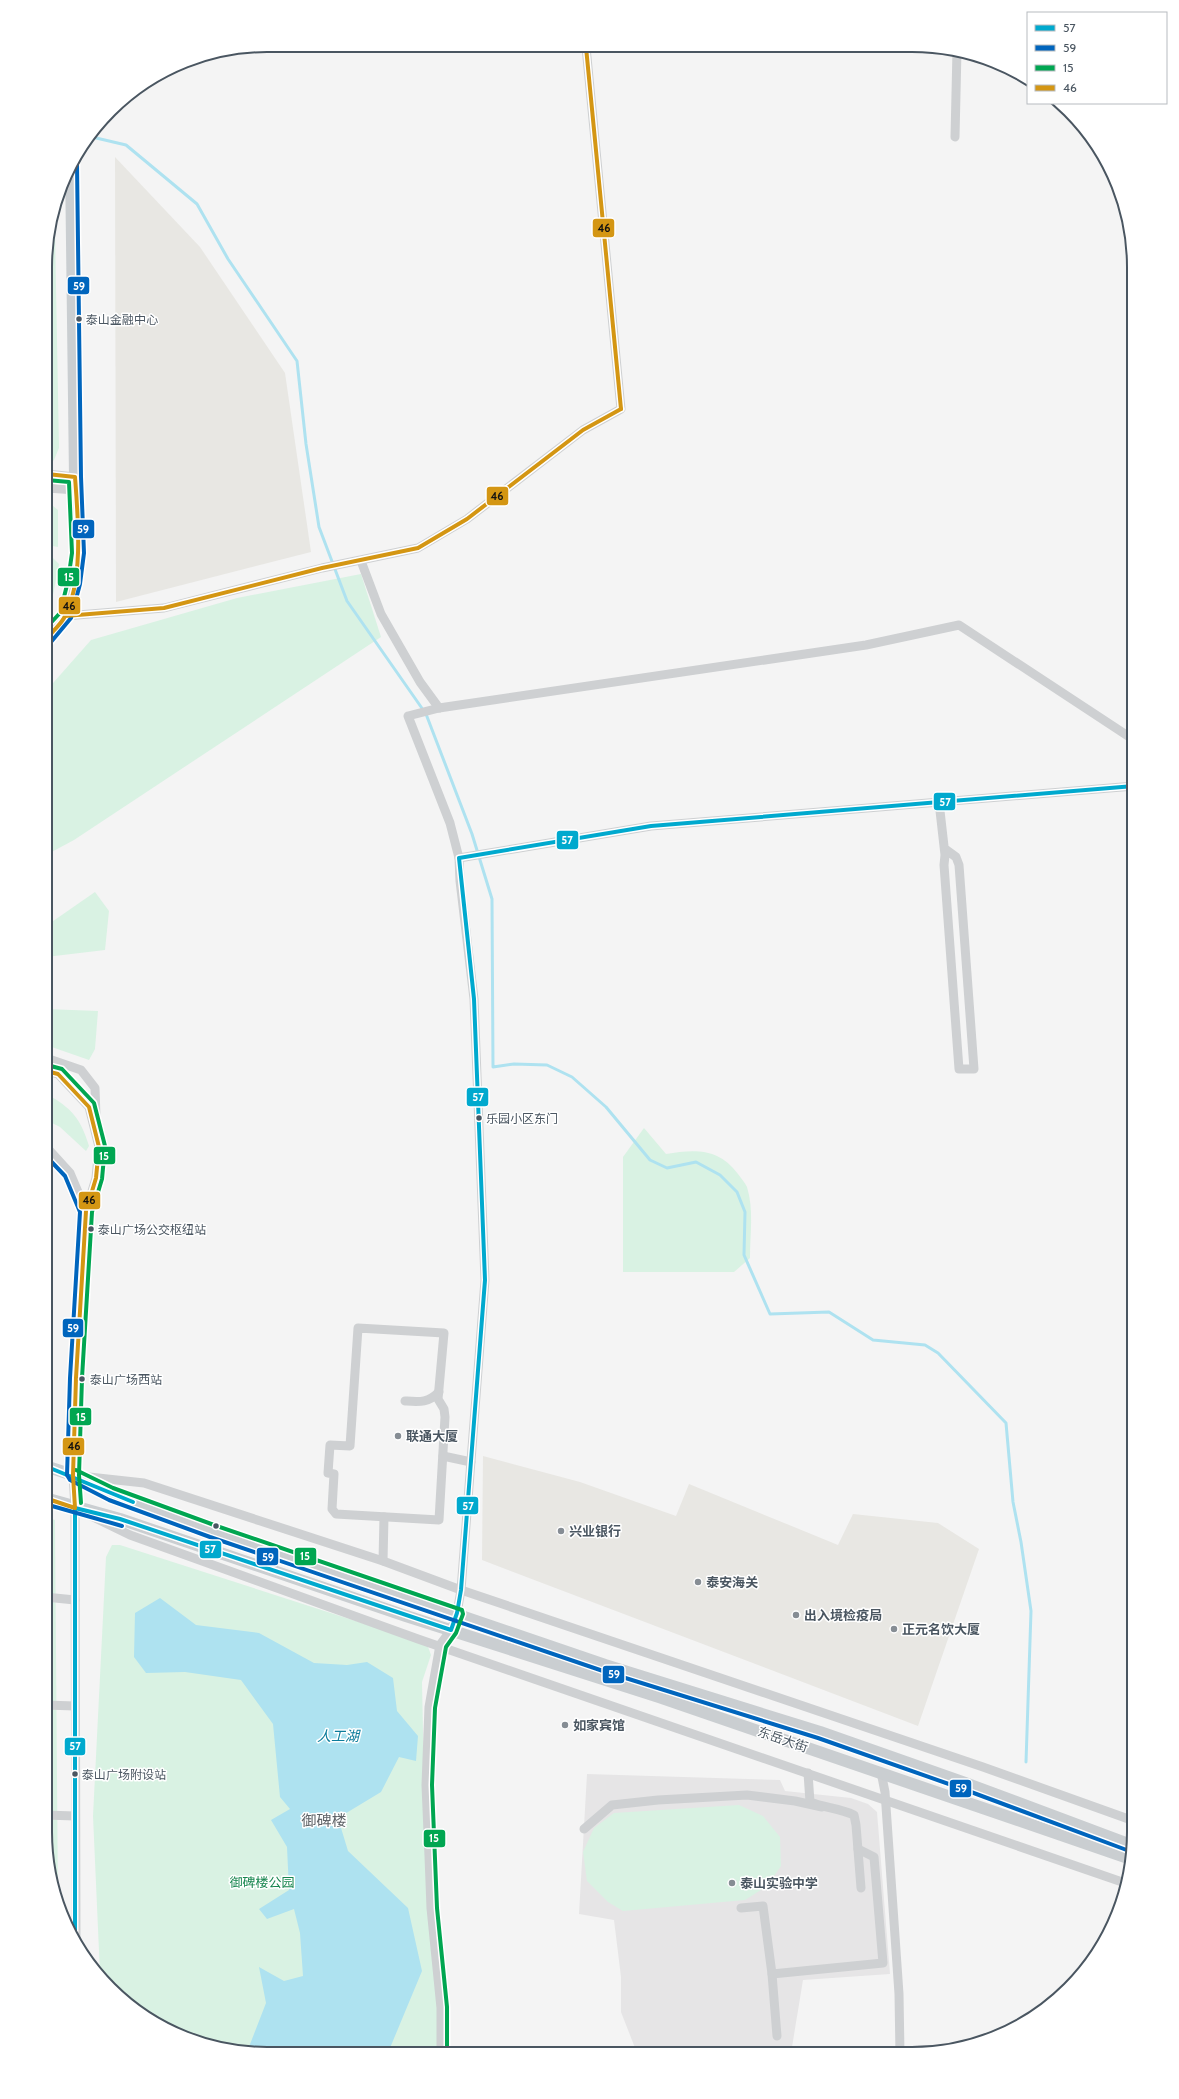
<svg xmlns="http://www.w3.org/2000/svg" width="1179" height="2099" font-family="Cabin,'Noto Sans SC',sans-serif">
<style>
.commercial{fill:#e8e7e3}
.education{fill:#e6e5e6}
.green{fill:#d9f2e3}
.water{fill:#aee2f0}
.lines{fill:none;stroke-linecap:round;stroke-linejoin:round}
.stream{stroke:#aee2f0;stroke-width:3}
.minor{stroke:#ced0d2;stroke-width:9}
.major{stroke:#caced1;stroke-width:12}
.bus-1-casing{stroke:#fff;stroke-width:7}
.bus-2-casing{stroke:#fff;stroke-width:7}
.bus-3-casing{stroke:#fff;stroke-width:7}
.bus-4-casing{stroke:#fff;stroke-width:7}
.bus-1{stroke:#00a9ce;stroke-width:4}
.bus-2{stroke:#0065bd;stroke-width:4}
.bus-3{stroke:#00a651;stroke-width:4}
.bus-4{stroke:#d49613;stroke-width:4}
.bus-dot{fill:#4a5661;stroke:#fff;stroke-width:1.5}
.poi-dot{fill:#868d94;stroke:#fff;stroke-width:1.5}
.labels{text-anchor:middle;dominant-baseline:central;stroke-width:3;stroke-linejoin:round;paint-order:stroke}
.bus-label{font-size:12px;fill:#4a5661;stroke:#fff;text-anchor:start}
.poi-label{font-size:13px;font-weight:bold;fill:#4a5661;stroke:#fff;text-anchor:start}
.street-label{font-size:13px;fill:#4a5661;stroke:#fff}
.park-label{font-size:13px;fill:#17864f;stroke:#fff}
.water-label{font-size:14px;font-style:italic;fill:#0c7c9b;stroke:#fff}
.quarter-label{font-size:15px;fill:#5f6368;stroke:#fff}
.rim{fill:none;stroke:#4a5661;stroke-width:2}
.line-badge{stroke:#fff;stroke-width:1.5}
.badge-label{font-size:11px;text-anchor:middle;font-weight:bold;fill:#fff}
.pale-badge-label{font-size:11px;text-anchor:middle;font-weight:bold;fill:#111}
</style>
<rect width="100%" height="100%" fill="#f4f4f4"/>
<g class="commercial">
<polygon points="115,157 200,247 285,373 311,552 116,602"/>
<polygon points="483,1456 580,1482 676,1516 689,1484 838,1545 853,1514 938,1523 979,1549 918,1726 482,1560"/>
</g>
<polygon class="education" points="587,1774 780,1780 785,1791 851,1798 868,1804 877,1812 890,1974 803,1980 792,2047 637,2053 621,2012 621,1977 614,1920 579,1914"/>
<g class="green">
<polygon points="49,232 55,232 59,448 54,460 47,466 47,238"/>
<polygon points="47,501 58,510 58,547 47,545"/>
<polygon points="47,552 59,564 53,595 46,608"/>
<polygon points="361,574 381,637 74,840 46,855 46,691 91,640 237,598"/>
<polygon points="95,892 109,911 105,950 46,957 46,926"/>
<polygon points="46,1009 98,1011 95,1049 89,1060 46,1045"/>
<path d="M 46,1094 C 71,1107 81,1119 89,1146 L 86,1151 L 60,1127 L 46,1120 Z"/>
<path d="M 644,1128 L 666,1154 C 695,1149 719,1148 738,1174 C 741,1178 745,1183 747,1187 C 754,1209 750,1235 750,1258 L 734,1272 L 623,1272 L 623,1157 Z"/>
<polygon points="45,1517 55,1520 58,1905 45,1832"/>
<polygon points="112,1545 120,1545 427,1644 431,1655 422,1682 425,1828 439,2033 438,2053 238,2052 182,2037 132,2008 100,1974 93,1816 106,1557"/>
<polygon points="739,1805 763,1816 780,1837 781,1866 767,1886 745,1900 623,1911 608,1902 587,1881 583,1852 594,1828 614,1813"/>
</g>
<polygon class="water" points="160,1598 196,1625 259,1633 314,1663 347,1665 367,1662 393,1678 397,1711 418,1736 416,1761 399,1757 381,1792 338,1818 348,1851 408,1908 422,1971 390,2048 374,2052 247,2052 266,2003 259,1967 284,1981 303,1976 300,1933 294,1909 267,1919 259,1909 289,1890 287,1847 271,1820 290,1809 280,1797 273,1724 241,1680 185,1672 146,1673 134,1657 135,1613"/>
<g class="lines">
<polyline class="stream" points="92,137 126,145 197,204 228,259 297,361 306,444 319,527 347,601 426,714 472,834 492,899 493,1067 514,1064 547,1065 572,1077 606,1107 650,1160 667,1168 696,1162 720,1175 737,1192 745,1212 744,1255 770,1314 829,1312 873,1340 925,1345 938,1353 1006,1423 1013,1502 1021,1542 1031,1611 1026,1762"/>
<g class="minor">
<polyline points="955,137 957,50"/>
<polyline points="47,474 75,477"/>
<polyline points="47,488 76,490"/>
<polyline points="361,561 381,614 420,682 439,708"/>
<polyline points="65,616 164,608 322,568 418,548 467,519 583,430 621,409 586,47"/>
<polyline points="939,802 945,855 944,865 959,1069 974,1069 959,865 956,857 945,849"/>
<polyline points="459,858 450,823 408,716 439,708 866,645 959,625 1134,740"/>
<polyline points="46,1058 81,1070 95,1088 96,1117"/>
<polyline points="46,1071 58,1074 89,1107 99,1147 96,1178 86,1211"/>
<polyline points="46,1149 50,1151 70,1173 86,1211 76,1378 73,1475 75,1508 76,1943"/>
<polygon points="358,1328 444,1333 438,1399 444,1409 445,1417 439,1520 336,1514 332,1509 334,1474 328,1473 330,1445 350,1446"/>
<path d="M 405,1401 C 420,1402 428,1403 439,1392"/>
<polyline points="443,1456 471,1462"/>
<polyline points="80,1476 144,1483 383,1561 461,1590 983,1767 1134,1821"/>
<polyline points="87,1514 130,1535 418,1639 1125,1883"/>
<polyline points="383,1561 384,1517"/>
<polyline points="45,1597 75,1600"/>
<polyline points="45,1705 75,1706"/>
<polyline points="881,1772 885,1792 899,1994 900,2054"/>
<path d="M 808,1773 L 810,1802 C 825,1808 839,1808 854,1815 L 856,1825 L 861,1888"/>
<polyline points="45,1815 75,1816"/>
<polyline points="584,1829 612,1805 658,1800 747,1795 795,1801 822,1807"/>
<polyline points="741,1908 763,1906 772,1974 777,2036"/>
<polyline points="772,1974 883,1963 874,1857 858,1849"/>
<polyline points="441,2053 441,2008 431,1908 429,1856 426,1785 429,1707 440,1645 451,1630 457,1613 461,1590 485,1280 474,999 460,881 459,858 651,826 1134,786"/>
</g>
<g class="major">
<polyline points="46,638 65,616 74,582 78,553 75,477 71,164"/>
<polyline points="45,1466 73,1475 111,1494 212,1531 605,1665 820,1732 965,1783 1134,1846"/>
<polyline points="45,1498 120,1519 406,1616 659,1697 1131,1859"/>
</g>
<g class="bus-1-casing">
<g id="bus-1">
<polyline points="45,1466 133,1502"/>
<polyline points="70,1931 75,1931 75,1508 120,1519 451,1630 457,1613 461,1590 485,1280 474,999 459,858 651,826 1134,786"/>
</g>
</g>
<g class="bus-2-casing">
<g id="bus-2">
<polyline points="51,642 71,618 80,584 84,553 81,477 77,164"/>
<polyline points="46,1156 65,1176 80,1212 70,1378 67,1475 70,1480 109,1500 210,1537 603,1671 818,1738 963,1789 1132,1852"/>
<polyline points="45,1504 122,1526"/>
</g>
</g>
<g class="bus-3-casing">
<g id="bus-3">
<polyline points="46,628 60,613 68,581 72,553 69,482 47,480"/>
<polyline points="47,1065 62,1069 94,1103 105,1146 102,1179 92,1212 82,1378 79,1475 81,1503"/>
<polyline points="76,1470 113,1488 214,1525 462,1610 463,1614 456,1633 446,1647 435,1708 432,1785 437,1908 447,2007 447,2053"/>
</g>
</g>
<g class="bus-4-casing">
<g id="bus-4">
<polyline points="586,47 621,409"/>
<path d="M 47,474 L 75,477 C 78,517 84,582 64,618 C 60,625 53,631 48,637"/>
<polyline points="65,616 164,608 322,568 418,548 467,519 583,430 621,409"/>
<polyline points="45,1498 75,1508 73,1475 76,1378 86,1211 96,1178 99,1147 89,1107 58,1074 46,1071"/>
</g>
</g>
<use href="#bus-1" class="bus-1"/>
<use href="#bus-2" class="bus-2"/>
<use href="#bus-3" class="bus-3"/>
<use href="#bus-4" class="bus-4"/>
</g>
<g class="bus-dot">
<circle cx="79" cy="319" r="3.5"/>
<circle cx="479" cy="1118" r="3.5"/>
<circle cx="91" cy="1229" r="3.5"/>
<circle cx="82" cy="1379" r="3.5"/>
<circle cx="216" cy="1526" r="3.5"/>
<circle cx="75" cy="1774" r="3.5"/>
</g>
<g class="poi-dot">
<circle cx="398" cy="1436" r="4"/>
<circle cx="561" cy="1531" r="4"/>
<circle cx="698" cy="1582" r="4"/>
<circle cx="796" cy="1615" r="4"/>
<circle cx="894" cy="1629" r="4"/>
<circle cx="565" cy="1725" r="4"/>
<circle cx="732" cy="1883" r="4"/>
</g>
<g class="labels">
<g class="bus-label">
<text x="86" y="319">泰山金融中心</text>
<text x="486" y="1118">乐园小区东门</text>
<text x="98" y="1229">泰山广场公交枢纽站</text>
<text x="90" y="1379">泰山广场西站</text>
<text x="82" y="1774">泰山广场附设站</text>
</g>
<g class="poi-label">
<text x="406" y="1436">联通大厦</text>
<text x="569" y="1531">兴业银行</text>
<text x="706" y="1582">泰安海关</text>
<text x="804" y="1615">出入境检疫局</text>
<text x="902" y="1629">正元名饮大厦</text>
<text x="573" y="1725">如家宾馆</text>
<text x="740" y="1883">泰山实验中学</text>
</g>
<g class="street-label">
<text transform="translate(783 1739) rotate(19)">东岳大街</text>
</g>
<g class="park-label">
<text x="262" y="1882">御碑楼公园</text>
</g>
<g class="water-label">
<text x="338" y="1736">人工湖</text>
</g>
<g class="quarter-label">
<text x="324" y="1821">御碑楼</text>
</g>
</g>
<path d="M0 0H1179V2099H0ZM267 52H912A215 215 0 0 1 1127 267V1832A215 215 0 0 1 912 2047H267A215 215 0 0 1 52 1832V267A215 215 0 0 1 267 52Z" fill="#fff" fill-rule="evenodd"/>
<path class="rim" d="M267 52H912A215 215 0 0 1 1127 267V1832A215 215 0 0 1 912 2047H267A215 215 0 0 1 52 1832V267A215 215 0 0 1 267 52Z"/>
<g class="line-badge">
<rect x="592" y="218" width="23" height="20" rx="4" fill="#d49613"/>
<rect x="67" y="276" width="23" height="19" rx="4" fill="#0065bd"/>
<rect x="486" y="486" width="23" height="20" rx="4" fill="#d49613"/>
<rect x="72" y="519" width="23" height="20" rx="4" fill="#0065bd"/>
<rect x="57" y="567" width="23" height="20" rx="4" fill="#00a651"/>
<rect x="58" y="596" width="23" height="19" rx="4" fill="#d49613"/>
<rect x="933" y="792" width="23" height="19" rx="4" fill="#00a9ce"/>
<rect x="556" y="830" width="23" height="20" rx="4" fill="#00a9ce"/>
<rect x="466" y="1087" width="23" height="20" rx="4" fill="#00a9ce"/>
<rect x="93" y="1146" width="23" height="19" rx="4" fill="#00a651"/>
<rect x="78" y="1191" width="23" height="19" rx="4" fill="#d49613"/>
<rect x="62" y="1318" width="22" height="20" rx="4" fill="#0065bd"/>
<rect x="69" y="1407" width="23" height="19" rx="4" fill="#00a651"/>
<rect x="62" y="1437" width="23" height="19" rx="4" fill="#d49613"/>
<rect x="456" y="1496" width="23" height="19" rx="4" fill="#00a9ce"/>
<rect x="199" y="1540" width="23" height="19" rx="4" fill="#00a9ce"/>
<rect x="294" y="1547" width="23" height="19" rx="4" fill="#00a651"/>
<rect x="256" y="1547" width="23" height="19" rx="4" fill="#0065bd"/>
<rect x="602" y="1665" width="23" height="19" rx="4" fill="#0065bd"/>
<rect x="64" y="1737" width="22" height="19" rx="4" fill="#00a9ce"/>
<rect x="949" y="1779" width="23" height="19" rx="4" fill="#0065bd"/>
<rect x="423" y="1829" width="23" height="19" rx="4" fill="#00a651"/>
</g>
<g class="badge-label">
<text x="79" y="290">59</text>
<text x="83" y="533">59</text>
<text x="69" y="581">15</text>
<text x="945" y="806">57</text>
<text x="567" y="844">57</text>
<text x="478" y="1101">57</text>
<text x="104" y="1160">15</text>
<text x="73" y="1332">59</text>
<text x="81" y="1421">15</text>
<text x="468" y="1510">57</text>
<text x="210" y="1553">57</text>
<text x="305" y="1560">15</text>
<text x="268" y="1561">59</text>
<text x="614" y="1678">59</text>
<text x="75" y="1750">57</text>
<text x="961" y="1792">59</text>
<text x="434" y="1842">15</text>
</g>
<g class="pale-badge-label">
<text x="604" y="232">46</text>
<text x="497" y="500">46</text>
<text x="69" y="610">46</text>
<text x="89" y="1204">46</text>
<text x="74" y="1450">46</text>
</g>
<rect x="1027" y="12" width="140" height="92" fill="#ffffff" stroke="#b7bbc0"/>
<rect x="1035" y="25" width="20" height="6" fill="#00a9ce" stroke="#b7bbc0"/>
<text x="1063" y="32" font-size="12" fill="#4a5661">57</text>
<rect x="1035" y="45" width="20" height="6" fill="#0065bd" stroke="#b7bbc0"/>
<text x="1063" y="52" font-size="12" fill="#4a5661">59</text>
<rect x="1035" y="65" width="20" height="6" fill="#00a651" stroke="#b7bbc0"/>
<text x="1063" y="72" font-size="12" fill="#4a5661">15</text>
<rect x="1035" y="85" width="20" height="6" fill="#d49613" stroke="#b7bbc0"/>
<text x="1063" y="92" font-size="12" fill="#4a5661">46</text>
</svg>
